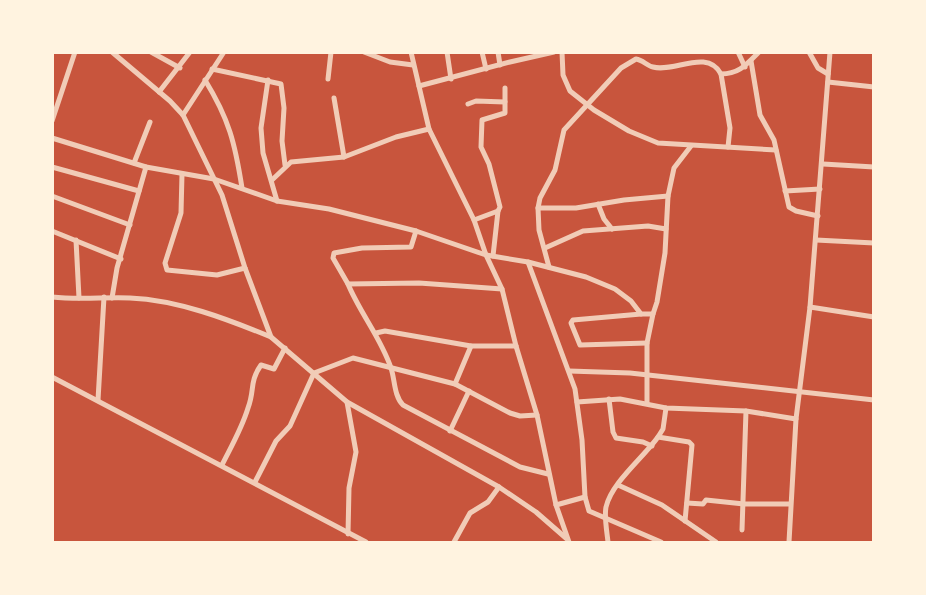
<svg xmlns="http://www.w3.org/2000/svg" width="926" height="595" font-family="Cabin,sans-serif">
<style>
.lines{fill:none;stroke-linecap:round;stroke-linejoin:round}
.minor{stroke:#f1ccb7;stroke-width:5}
</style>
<rect width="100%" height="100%" fill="#c8553d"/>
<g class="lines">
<g class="minor">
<polyline points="112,52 170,101 183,115 222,195 245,268 271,337 347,402 499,487 536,512 567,539"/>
<polyline points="151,52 180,68"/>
<polyline points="364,52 390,62 413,65"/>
<polyline points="411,52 429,129 474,220 486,255 502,289 516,346 537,415 556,505 569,542"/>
<polyline points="447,52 451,79"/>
<polyline points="482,52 486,69"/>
<polyline points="498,52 500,65"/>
<polyline points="562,52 563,75 570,91 594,110 629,131 658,143 776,150"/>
<polyline points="738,52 745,67"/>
<polyline points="809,52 818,68 828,74"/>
<polyline points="751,61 760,115 774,140 789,207 796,211 818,216"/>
<polyline points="212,69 281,84 284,108 282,141 285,165"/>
<polyline points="721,74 730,128 728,147"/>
<polyline points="328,79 331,52"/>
<path d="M 205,80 C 229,119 235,143 242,188"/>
<polyline points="268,80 261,128 263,153 277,201"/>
<polyline points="828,82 874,87"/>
<polyline points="419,86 510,62 554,52"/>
<polyline points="159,92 190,52"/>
<polyline points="334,98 344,157"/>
<polyline points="468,104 476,101 505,102"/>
<polyline points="183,115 224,52"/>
<polyline points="52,121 75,52"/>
<polyline points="52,138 146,167 214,179 277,201 329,209 416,231 486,255 528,262 586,277 615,289 631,301 641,314 653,314 647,343 647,403"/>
<polyline points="134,163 150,122"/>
<polyline points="823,164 874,167"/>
<polyline points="52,167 139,191"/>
<polyline points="182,174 181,213 165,263 167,270 217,275 245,268"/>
<polyline points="272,180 291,162 344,157 396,137 429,129"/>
<polyline points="785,191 820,189"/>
<polyline points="52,196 130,225"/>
<polyline points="598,204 604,219 612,229"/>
<polyline points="538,208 576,208 624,200 668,196"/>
<polyline points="474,220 498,211 500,207 489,164 481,147 482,120 505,113 505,88"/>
<polyline points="52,231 121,259"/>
<polyline points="76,240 79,298"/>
<polyline points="816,240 874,243"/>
<polyline points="545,248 583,231 648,226 666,229"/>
<polyline points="493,256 498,211"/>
<polyline points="528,262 575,389 582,440 585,497 589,511 661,542"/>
<path d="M 549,267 L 539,230 L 538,208 L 540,198 L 555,170 L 564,130 L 621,68 L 636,59 C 643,60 647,66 653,67 C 674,73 707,48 721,74 C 739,74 746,65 759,52"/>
<polyline points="348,284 333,258 334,253 362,248 411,247 416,231"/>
<path d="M 502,289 L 419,283 L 348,284 C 360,313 381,338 391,368 C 395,380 394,396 403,405 L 520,467 L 548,474"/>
<path d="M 52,297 C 78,300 104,297 130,298 C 178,300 227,319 271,337"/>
<polyline points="112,298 117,268 146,167"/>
<polyline points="810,307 874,317"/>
<polyline points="641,314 573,320 571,323 580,345 647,343"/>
<polyline points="653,314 657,302 665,253 668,196 674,168 691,146"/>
<polyline points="376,333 385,331 471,346 516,346"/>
<polyline points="569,371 630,373 874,400"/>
<polyline points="52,377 366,542"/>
<polyline points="455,384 471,346"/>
<polyline points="609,399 613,432 616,438 643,442 652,446"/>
<polyline points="98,400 104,297"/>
<polyline points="347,402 356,452 349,488 348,534"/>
<polyline points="577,402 620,399 666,408 746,411 796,419"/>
<polyline points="450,431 469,391"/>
<polyline points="658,437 689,442 692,445 685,521"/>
<path d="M 222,465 C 231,447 242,428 248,408 C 255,390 249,382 261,365 L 274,369 L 285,348"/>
<polyline points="255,482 276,441 290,426 314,373 353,358 455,384 510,413 520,416 537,415"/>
<polyline points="618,485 662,505 716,542"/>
<polyline points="687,503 703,504 706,500 744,504 790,504"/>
<polyline points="556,505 585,497"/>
<polyline points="742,530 746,411"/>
<polyline points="454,542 470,513 488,502 499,487"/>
<path d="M 608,542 C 607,532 604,517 606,507 C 612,482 643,458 658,437 L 663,429 L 666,408"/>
<polyline points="789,542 796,419 810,307 830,52"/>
</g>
</g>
<rect width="926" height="595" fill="none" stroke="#fff3e0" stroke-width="108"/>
</svg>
